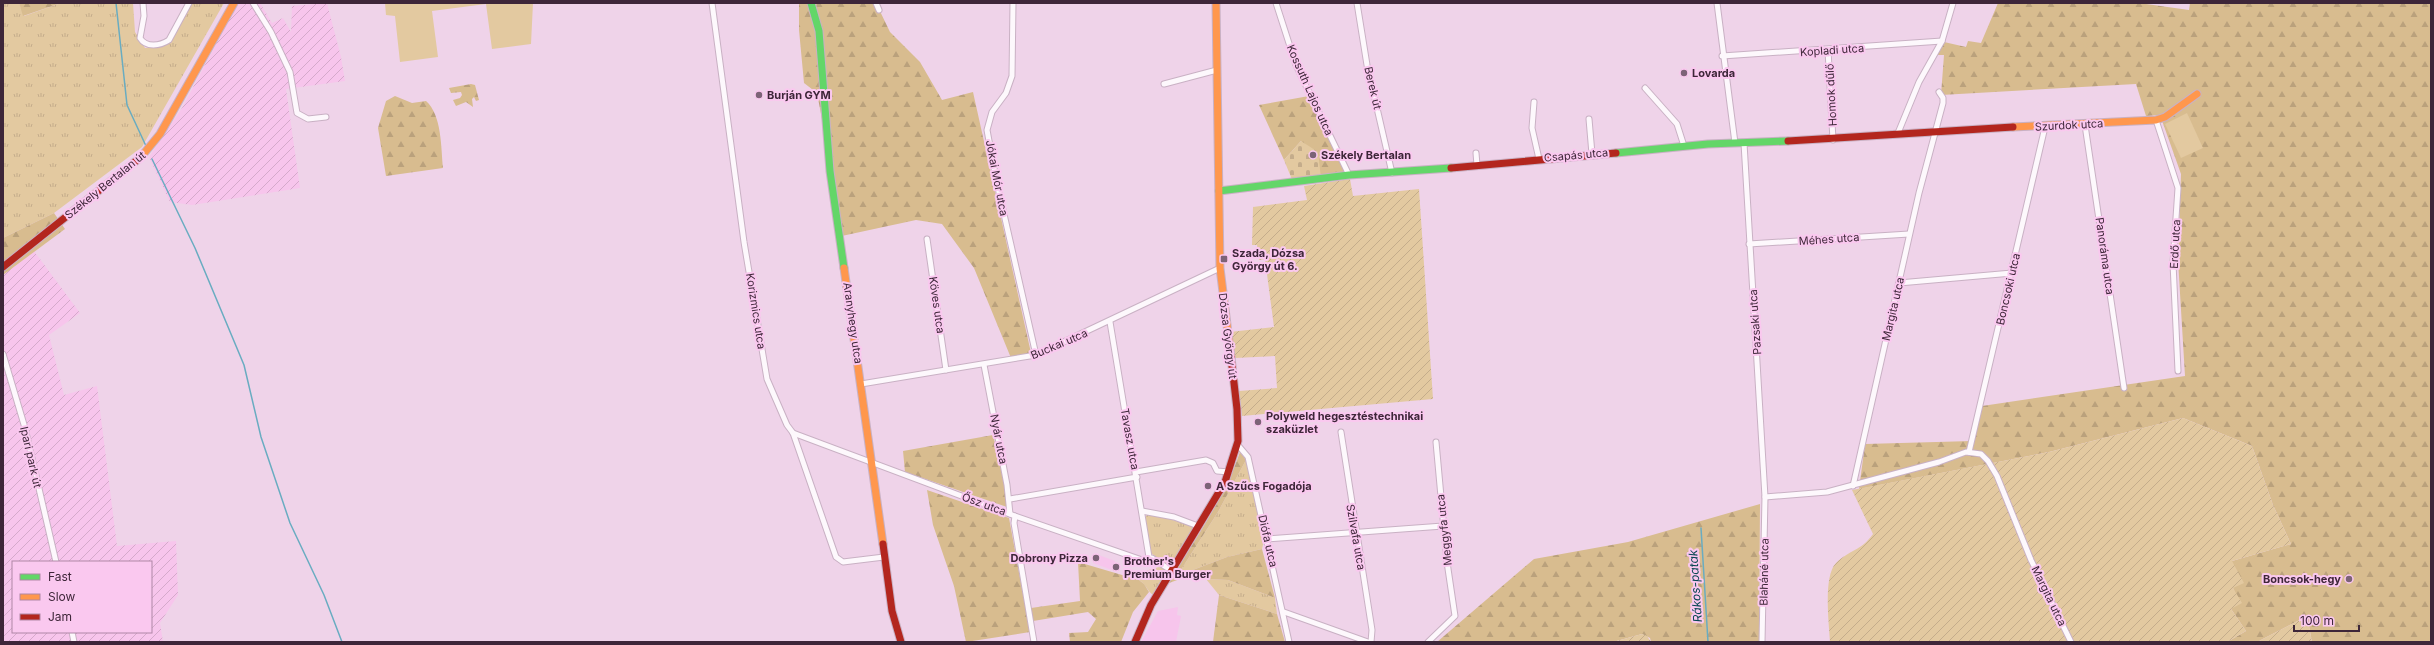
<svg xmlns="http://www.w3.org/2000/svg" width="2434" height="645" font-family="Inter,sans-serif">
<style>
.built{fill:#f7c5ec}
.industrial{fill:url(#industrial-furrows);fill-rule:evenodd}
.grass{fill:url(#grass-tufts)}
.forest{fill:url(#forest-firs)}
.cemetery{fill:url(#cemetery-stones)}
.park{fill:#e3c9a0}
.garden{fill:url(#garden-furrows)}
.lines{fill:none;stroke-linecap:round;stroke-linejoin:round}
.stream{stroke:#69acc1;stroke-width:1.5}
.street-casing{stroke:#c9b1c4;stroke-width:7}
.fast-casing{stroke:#c9b1c4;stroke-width:9}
.slow-casing{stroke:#c9b1c4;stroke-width:9}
.jam-casing{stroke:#c9b1c4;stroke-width:9}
.street{stroke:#fdf8fc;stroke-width:5}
.fast{stroke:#63d668;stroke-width:7}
.slow{stroke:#ff974d;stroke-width:7}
.jam{stroke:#b3261e;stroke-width:7}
.poi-dot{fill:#7c6377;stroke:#fac8ef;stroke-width:1.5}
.labels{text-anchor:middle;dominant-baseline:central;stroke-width:4;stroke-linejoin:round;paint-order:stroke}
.street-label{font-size:11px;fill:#3e2639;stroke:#fac8ef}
.poi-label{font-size:11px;font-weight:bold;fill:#3e2639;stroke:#fac8ef;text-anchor:start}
.water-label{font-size:12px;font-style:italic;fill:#074752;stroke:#fac8ef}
</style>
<defs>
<pattern id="industrial-furrows" width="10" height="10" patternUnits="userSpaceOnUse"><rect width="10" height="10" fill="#f7c5ec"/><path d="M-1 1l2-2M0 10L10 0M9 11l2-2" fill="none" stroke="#d5a9cb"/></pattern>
<pattern id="grass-tufts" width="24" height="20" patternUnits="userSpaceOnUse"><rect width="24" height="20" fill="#e3c9a0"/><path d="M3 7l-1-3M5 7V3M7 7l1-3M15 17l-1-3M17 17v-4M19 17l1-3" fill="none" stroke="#c4ac8b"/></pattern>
<pattern id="forest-firs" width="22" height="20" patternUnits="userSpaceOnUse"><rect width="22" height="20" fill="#d8bc8f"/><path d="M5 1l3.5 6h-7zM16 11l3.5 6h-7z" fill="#baa17c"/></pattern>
<pattern id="cemetery-stones" width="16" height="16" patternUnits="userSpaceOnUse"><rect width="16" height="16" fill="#e3c9a0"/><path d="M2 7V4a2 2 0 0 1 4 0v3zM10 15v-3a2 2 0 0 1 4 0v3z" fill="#c4ac8b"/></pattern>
<pattern id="garden-furrows" width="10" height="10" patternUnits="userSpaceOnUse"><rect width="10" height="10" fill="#e3c9a0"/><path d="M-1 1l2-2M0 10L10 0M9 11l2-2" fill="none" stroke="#c4ac8b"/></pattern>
</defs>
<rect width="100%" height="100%" fill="#efd3e9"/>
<g class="built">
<polygon points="1096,554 1115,561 1112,570 1093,563"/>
<polygon points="1178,607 1177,615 1181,616 1176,642 1141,642 1158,611"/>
</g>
<g class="industrial">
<polygon points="238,3 260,3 272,23 283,18 291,32 292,6 327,3 341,57 345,81 286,89 300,188 192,205 170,202 149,157 182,108"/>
<path d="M 34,251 L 80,313 L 49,335 L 64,395 L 97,386 L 117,546 L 176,541 L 178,595 L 160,623 L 163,642 L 3,642 L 3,275 ZM 13,562 L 151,562 L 151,632 L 13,632 Z"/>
</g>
<g class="grass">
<path d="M 3,3 L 19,3 L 24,16 L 61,3 L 133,3 L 135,32 L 145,48 C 174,46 176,26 187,3 L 224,3 L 142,147 L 54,213 L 3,238 Z"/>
<polygon points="1246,460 1264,540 1262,549 1227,557 1177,576 1218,512"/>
<polygon points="1148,513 1194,526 1172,564 1166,565 1151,553 1145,518"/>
<path d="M 1159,567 L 1165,569 L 1166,574 L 1153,595 C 1147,591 1146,584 1139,580 L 1145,571 Z"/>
<polygon points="1206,579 1228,580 1275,598 1277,614 1219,595"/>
</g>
<g class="forest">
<polygon points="19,3 61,3 23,16"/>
<polygon points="799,3 876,3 890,32 920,62 942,100 973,92 1031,353 1011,358 974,268 942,224 916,220 837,237 831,167 817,93 804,83 799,30"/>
<polygon points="1998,3 2139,3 2189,10 2190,3 2431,3 2431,642 2312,642 2307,616 2257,642 2227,642 2246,631 2231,609 2236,595 2233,588 2232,561 2291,544 2273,505 2252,446 2183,418 2049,452 1859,489 1865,444 1972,441 1982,406 2185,376 2178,260 2181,174 2160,115 2146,116 2136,84 1941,95 1944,55 1936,55 1944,42 1966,47 1968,41 1981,43"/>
<polygon points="471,84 475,85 479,100 476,101 474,97 472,99 473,107 466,102 456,106 453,100 460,98 462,95 461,92 451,93 449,88"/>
<path d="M 395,96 L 412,103 L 426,101 C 442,115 441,148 443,168 L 386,176 L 378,128 L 386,101 Z"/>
<polygon points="1309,96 1347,173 1321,178 1301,141 1284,160 1259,105"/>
<polygon points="54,213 65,229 3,275 3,238"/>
<polygon points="993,435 1006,492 1007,507 905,472 903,451"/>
<path d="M 1240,452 L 1246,460 L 1218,512 L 1177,576 L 1227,557 L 1262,549 L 1275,598 L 1228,580 L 1206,579 L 1202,571 L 1169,583 C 1194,540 1224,499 1240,452 Z"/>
<polygon points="927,490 1009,518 1030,632 966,642 954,586 933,525"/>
<polygon points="1760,504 1759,642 1651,642 1650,638 1642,634 1613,642 1437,642 1534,559 1628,542"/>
<polygon points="1078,562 1139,580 1144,584 1149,592 1133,612 1121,642 1070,642 1069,633 1088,632 1096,619 1088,612 1033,621 1031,608 1080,601"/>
<polygon points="1219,595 1277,614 1285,642 1213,642"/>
</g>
<polygon class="cemetery" points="1301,141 1318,152 1321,178 1293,182 1284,160"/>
<g class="park">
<polygon points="385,3 533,3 531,44 492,49 486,4 432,11 438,57 400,62 395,16 386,15"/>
<polygon points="2187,113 2203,148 2181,158 2165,124"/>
<polygon points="1152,515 1167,519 1166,525 1150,522"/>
</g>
<g class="garden">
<polygon points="1350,179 1353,196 1419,189 1433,399 1242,416 1239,391 1277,388 1275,356 1235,358 1230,332 1274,327 1265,259 1259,260 1257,245 1252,245 1253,207 1307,200 1304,186"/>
<path d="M 2183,418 L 2252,446 L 2273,505 L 2291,544 L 2232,561 L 2244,583 L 2233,588 L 2242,603 L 2231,609 L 2246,631 L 2227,642 L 1830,642 C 1829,624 1823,576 1836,563 C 1849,550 1861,551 1873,534 L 1852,490 L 2049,452 Z"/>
<polygon points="2307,616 2312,642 2257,642"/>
<polygon points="1642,634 1647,636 1651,642 1613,642"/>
</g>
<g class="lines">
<g class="stream">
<polyline points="116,3 127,105 146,146"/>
<polyline points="152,159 195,248 244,365 261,437 290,523 324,595 342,642"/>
<polyline points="1701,528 1708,642"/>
</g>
<g class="street-casing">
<g id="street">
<path d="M 143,3 L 144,16 L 140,38 C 146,48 160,46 169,40 L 189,3"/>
<polyline points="253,3 271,32 290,72 297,113 308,119 326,117"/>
<polyline points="712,3 744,242 767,379 787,425 793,433 836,557 843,562 884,557"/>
<polyline points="876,3 879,10"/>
<polyline points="1013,3 1012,76 1006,93 992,112 987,130 996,179 1036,355"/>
<polyline points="1276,3 1296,65 1349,175"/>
<polyline points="1357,3 1367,65 1392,173"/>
<polyline points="1717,3 1735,143"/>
<polyline points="1828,50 1833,140"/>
<polyline points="1722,56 1942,41"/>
<polyline points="1164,84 1217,70"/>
<polyline points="1645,88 1677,124 1684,146"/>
<polyline points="1534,102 1532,128 1539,159"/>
<polyline points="1589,119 1592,154"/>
<polyline points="2156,120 2178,188 2173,263 2178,371"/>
<polyline points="2085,125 2124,388"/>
<polyline points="1898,133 1919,82 1942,41 1953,3"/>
<polyline points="1744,143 1765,497 1762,642"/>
<polyline points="1476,153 1477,165"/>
<polyline points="927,239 946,370"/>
<polyline points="1749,244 1909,234"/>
<polyline points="1899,283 2012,273"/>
<polyline points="1110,322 1149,557"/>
<polyline points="3,354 25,428 56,562"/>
<polyline points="984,365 1007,485 1010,514"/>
<polyline points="861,384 1036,355 1220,268"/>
<polyline points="1341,432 1372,630 1371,642"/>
<polyline points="793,433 1015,516 1145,561 1152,558 1172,571"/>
<polyline points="1237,444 1248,457 1289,642"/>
<polyline points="1969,452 2045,127"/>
<polyline points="1136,472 1206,460 1213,463 1217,471 1229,472"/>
<polyline points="1853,486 1919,193 1943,103 1943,98 1939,92"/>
<polyline points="1765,497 1827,492 1939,462 1966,452 1981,454 1988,461 1997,476 2031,560 2071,642"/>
<polyline points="1010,499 1137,477"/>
<polyline points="1142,511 1174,517 1198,526"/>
<polyline points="1015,516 1014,523 1034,642"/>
<polyline points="1268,539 1443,526"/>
<polyline points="1284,612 1368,642"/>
<polyline points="72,632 74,642"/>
<polyline points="1428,642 1455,616 1447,562 1436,442"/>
</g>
</g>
<g class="fast-casing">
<g id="fast">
<polyline points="811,3 819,31 830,171 844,268"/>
<polyline points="1616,153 1708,144 1788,141"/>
<polyline points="1219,191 1349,175 1451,168"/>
</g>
</g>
<g class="slow-casing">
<g id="slow">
<polyline points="1216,3 1220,268 1231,357"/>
<polyline points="2013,127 2156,120 2165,117 2197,94"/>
<polyline points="141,157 160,134 234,3"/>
<polyline points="844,268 883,544"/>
</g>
</g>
<g class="jam-casing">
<g id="jam">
<polyline points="1788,141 2013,127"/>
<polyline points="1451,168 1616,153"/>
<polyline points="3,267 141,157"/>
<polyline points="883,544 892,611 901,642"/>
<polyline points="1135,642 1151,605 1225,482 1238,441 1237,409 1231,357"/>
</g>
</g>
<use href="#street" class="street"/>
<use href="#fast" class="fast"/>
<use href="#slow" class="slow"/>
<use href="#jam" class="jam"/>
</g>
<g class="poi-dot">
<circle cx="1684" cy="73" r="4"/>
<circle cx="759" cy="95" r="4"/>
<circle cx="1313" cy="155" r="4"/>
<rect x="1220" y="255" width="8" height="8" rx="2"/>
<circle cx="1258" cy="422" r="4"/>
<circle cx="1208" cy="486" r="4"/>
<circle cx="1096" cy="558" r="4"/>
<circle cx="1116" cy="567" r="4"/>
<circle cx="2349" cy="579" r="4"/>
</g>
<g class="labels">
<g class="street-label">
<text transform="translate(1832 50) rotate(-4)">Kopladi utca</text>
<text transform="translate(1373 88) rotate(77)">Berek út</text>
<text transform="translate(1310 90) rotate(66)">Kossuth Lajos utca</text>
<text transform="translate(1831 95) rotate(-93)">Homok dűlő</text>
<text transform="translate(2069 125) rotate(-3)">Szurdok utca</text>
<text transform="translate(1576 155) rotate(-5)">Csapás utca</text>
<text transform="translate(997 178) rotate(79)">Jókai Mór utca</text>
<text transform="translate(105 185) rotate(-39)">Székely Bertalan út</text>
<text transform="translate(1829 239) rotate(-4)">Méhes utca</text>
<text transform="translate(2175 244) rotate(-87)">Erdő utca</text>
<text transform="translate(2105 256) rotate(82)">Panoráma utca</text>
<text transform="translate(2008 289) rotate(-77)">Boncsoki utca</text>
<text transform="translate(937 305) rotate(82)">Köves utca</text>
<text transform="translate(1893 309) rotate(-77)">Margita utca</text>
<text transform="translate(756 311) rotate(81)">Korizmics utca</text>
<text transform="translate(1755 322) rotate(-94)">Pazsaki utca</text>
<text transform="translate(853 323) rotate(82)">Aranyhegy utca</text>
<text transform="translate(1228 336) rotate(83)">Dózsa György út</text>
<text transform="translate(1059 344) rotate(-23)">Buckai utca</text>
<text transform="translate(999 439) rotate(79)">Nyár utca</text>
<text transform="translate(1130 439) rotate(80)">Tavasz utca</text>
<text transform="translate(31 457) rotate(77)">Ipari park út</text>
<text transform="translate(984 504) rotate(20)">Ősz utca</text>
<text transform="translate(1444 530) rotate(-96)">Meggyfa utca</text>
<text transform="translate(1356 537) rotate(80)">Szilvafa utca</text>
<text transform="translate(1268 541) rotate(77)">Diófa utca</text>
<text transform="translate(1764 572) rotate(-89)">Blaháné utca</text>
<text transform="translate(2049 596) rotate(64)">Margita utca</text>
</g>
<g class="poi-label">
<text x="1692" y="73">Lovarda</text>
<text x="767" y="95">Burján GYM</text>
<text x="1321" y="155">Székely Bertalan</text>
<text x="1232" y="253">Szada, Dózsa<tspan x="1232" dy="13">György út 6.</tspan></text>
<text x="1266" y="416">Polyweld hegesztéstechnikai<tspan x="1266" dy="13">szaküzlet</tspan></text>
<text x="1216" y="486">A Szűcs Fogadója</text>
<text x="1088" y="558" text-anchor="end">Dobrony Pizza</text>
<text x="1124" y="561">Brother's<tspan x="1124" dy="13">Premium Burger</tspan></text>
<text x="2341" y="579" text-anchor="end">Boncsok-hegy</text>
</g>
<g class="water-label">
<text transform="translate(1695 586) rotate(-94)">Rákos-patak</text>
</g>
</g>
<rect width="2434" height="645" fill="none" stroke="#3e2639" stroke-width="8"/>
<rect x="12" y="561" width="140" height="72" fill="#fac8ef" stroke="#af87a6"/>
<rect x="20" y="574" width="20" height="6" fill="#63d668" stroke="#af87a6"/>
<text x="48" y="581" font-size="12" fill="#3e2639">Fast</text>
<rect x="20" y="594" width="20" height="6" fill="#ff974d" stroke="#af87a6"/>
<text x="48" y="601" font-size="12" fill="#3e2639">Slow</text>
<rect x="20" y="614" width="20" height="6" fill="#b3261e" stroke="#af87a6"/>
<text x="48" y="621" font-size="12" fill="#3e2639">Jam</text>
<path d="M2294 625v6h65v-6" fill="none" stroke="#3e2639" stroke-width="2"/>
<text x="2300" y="625" font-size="12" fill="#3e2639" stroke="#fac8ef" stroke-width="3" paint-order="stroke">100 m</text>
</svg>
